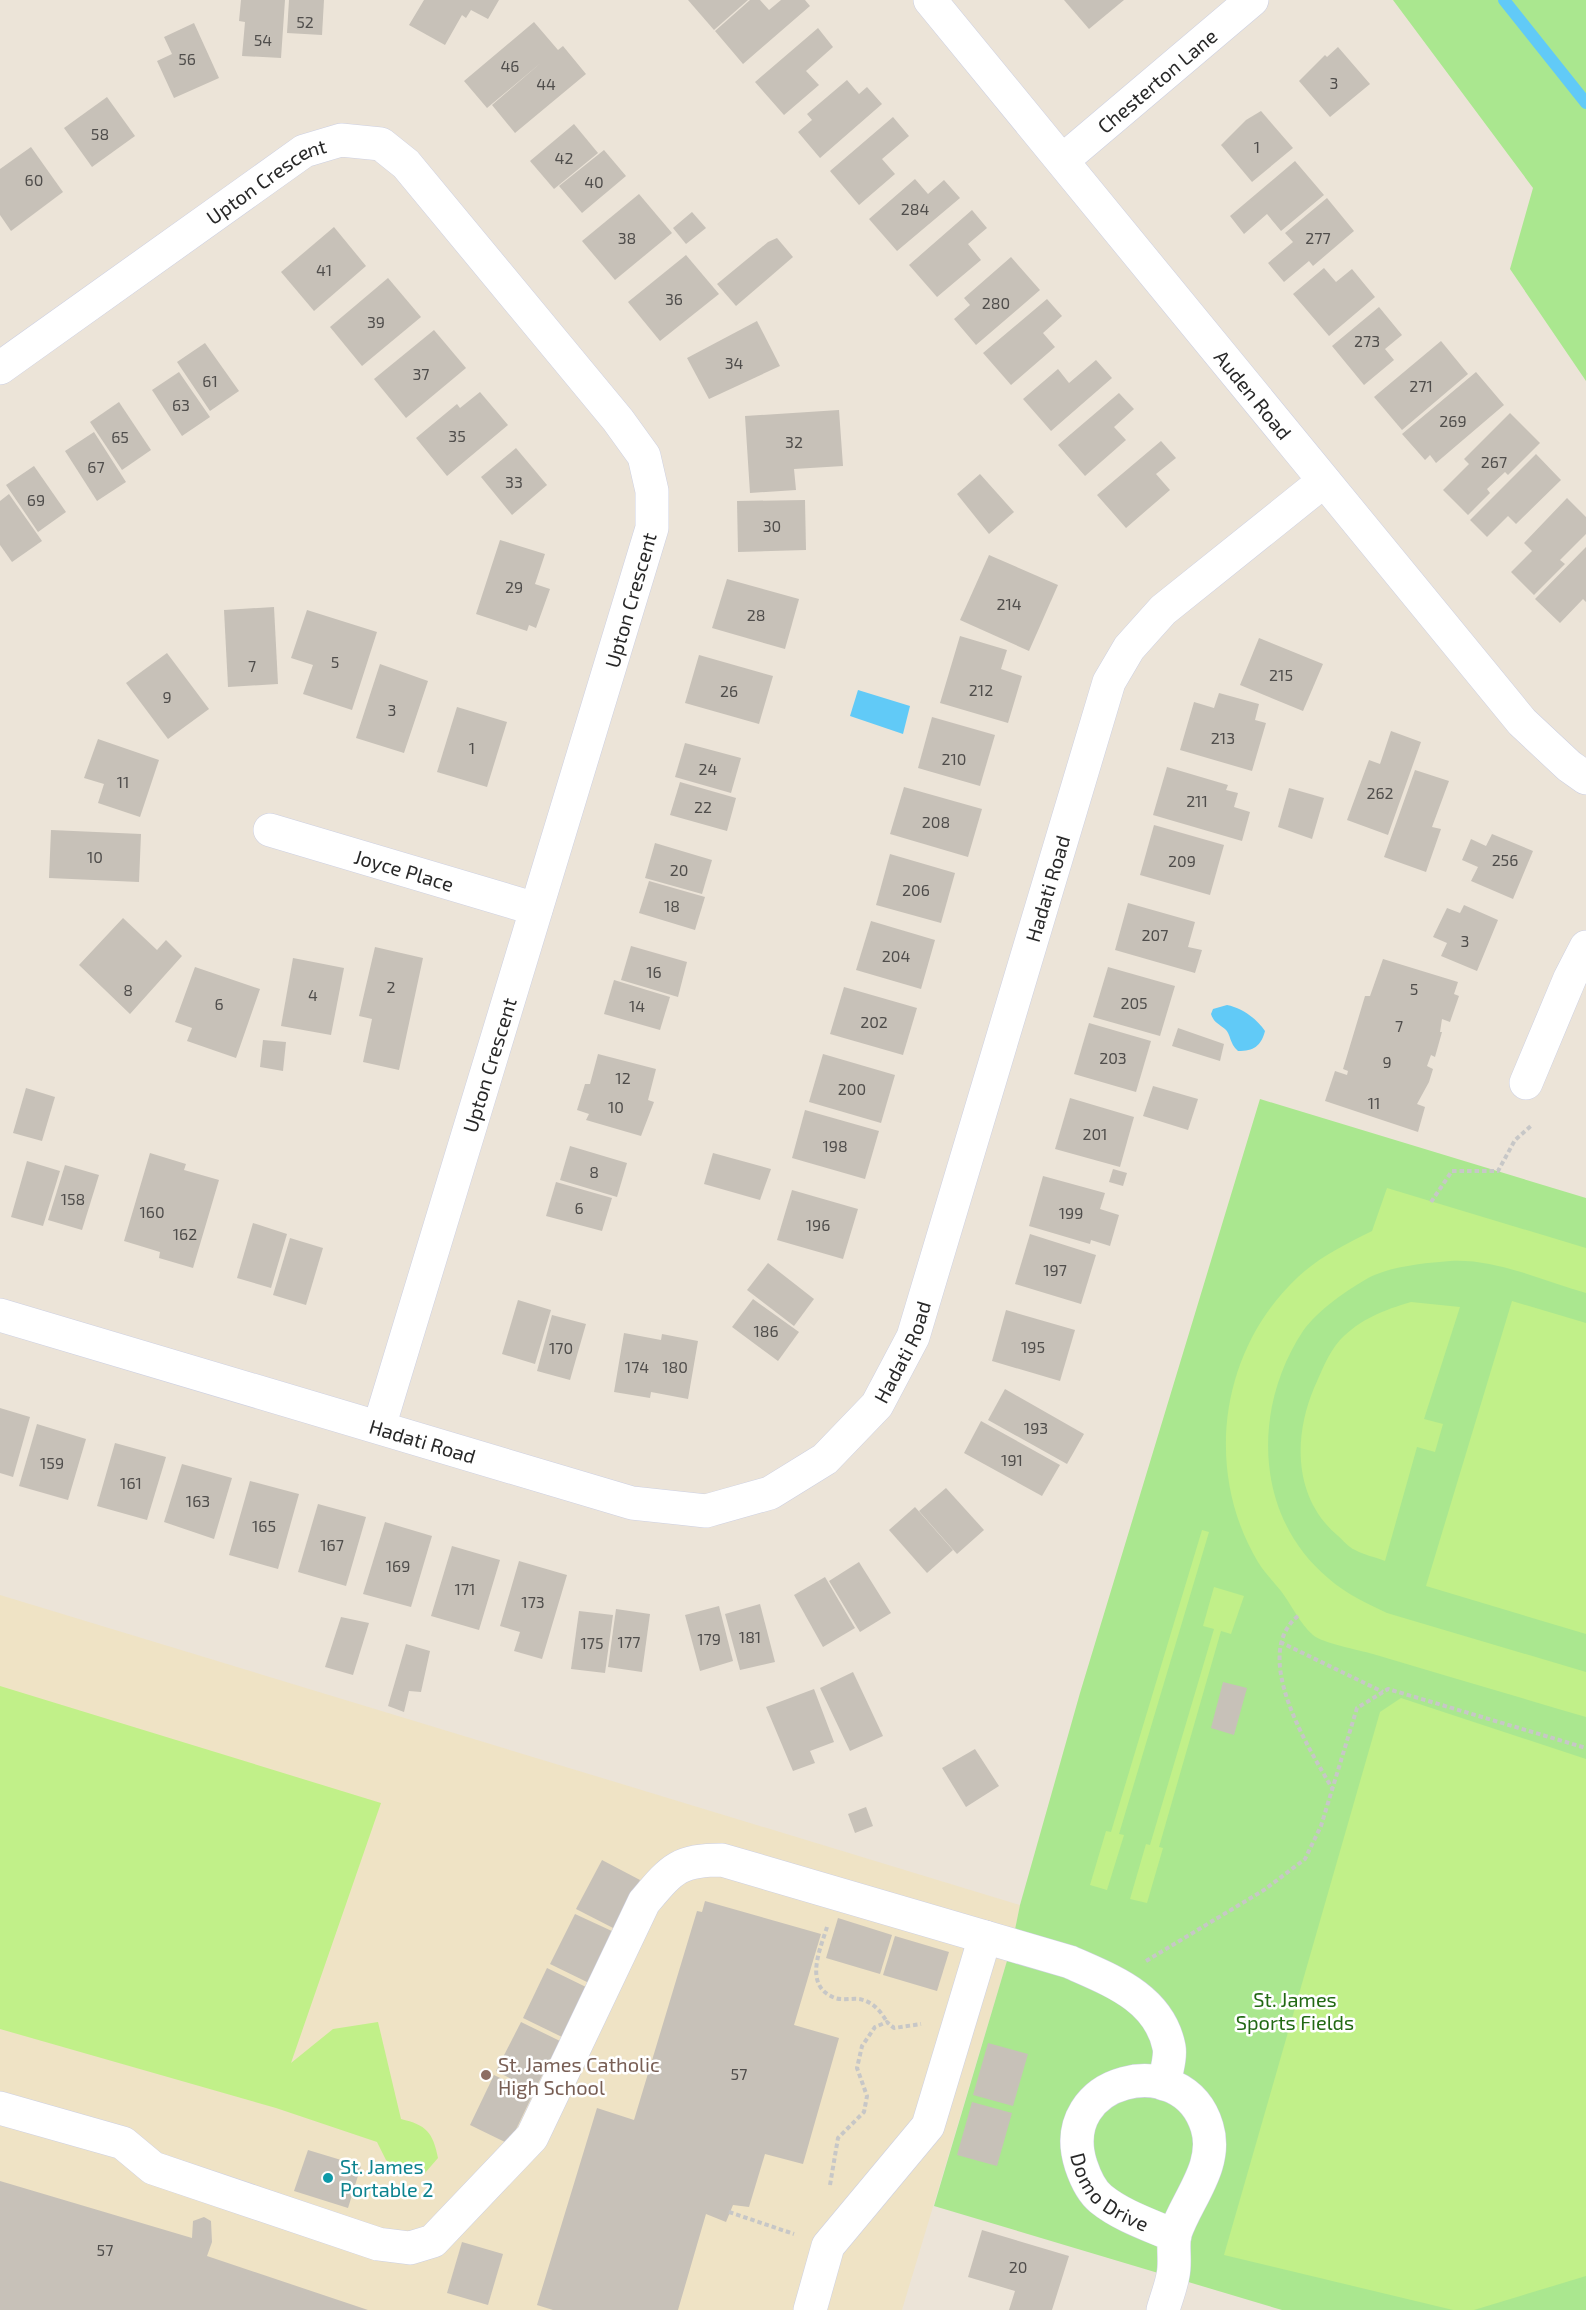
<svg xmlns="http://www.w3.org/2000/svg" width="1586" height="2310" font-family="'Exo 2',sans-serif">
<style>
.education{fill:#efe3c5}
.green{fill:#aae78f}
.pitch{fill:#c1f089}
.water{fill:#61caf7}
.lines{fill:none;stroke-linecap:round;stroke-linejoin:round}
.stream{stroke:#61caf7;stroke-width:12}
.building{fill:#c7c1b8}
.minor-casing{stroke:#cdd0e2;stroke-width:34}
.path{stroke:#c7c7c7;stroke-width:4;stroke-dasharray:4.5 3;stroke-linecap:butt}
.minor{stroke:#fff;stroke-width:33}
.education-dot{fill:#8d6e63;stroke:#fff;stroke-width:2}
.culture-dot{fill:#0f9aa8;stroke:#fff;stroke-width:2}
.labels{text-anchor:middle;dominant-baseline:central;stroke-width:5;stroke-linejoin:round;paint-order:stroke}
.number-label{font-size:16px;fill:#504e4c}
.street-label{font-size:20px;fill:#282828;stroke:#fff}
.park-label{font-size:20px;fill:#226914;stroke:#fff}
.education-label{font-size:20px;fill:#785e54;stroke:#fff;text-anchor:start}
.culture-label{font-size:20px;fill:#0d838f;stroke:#fff;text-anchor:start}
</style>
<rect width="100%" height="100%" fill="#ece4d8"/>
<polygon class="education" points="0,1595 1020,1905 1012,1944 902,2310 0,2310"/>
<g class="green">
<polygon points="1393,0 1586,0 1586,381 1510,269 1533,188"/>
<polygon points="1260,1099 1586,1198 1586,2310 1282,2310 934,2206 1012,1944 1020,1905 1080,1693"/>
</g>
<g class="pitch">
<path d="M 1387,1188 L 1586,1248 L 1586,1293 C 1544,1281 1494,1258 1450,1261 C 1425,1263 1393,1266 1370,1277 C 1347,1290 1318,1310 1303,1331 C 1252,1408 1254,1516 1328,1578 C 1346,1594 1366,1603 1387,1613 L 1586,1672 L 1586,1717 C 1515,1696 1444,1675 1373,1654 C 1359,1650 1322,1643 1313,1635 C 1300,1624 1291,1604 1281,1591 C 1273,1581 1264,1572 1258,1562 C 1203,1470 1220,1349 1299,1276 C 1321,1256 1346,1244 1372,1231 Z"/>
<polygon points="1512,1301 1586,1323 1586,1634 1426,1586"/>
<path d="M 1411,1302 L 1460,1307 L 1424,1419 L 1443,1424 L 1435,1452 L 1417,1447 L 1385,1561 C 1375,1557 1364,1555 1355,1550 C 1348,1547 1343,1540 1337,1535 C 1294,1498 1293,1438 1314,1388 C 1321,1373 1328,1353 1340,1340 C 1360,1319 1384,1310 1411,1302 Z"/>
<polygon points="1202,1530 1209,1532 1119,1834 1124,1835 1107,1890 1090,1885 1106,1831 1111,1832"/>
<polygon points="1214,1587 1244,1596 1231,1634 1221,1631 1159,1847 1163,1848 1147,1903 1130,1899 1146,1844 1150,1845 1214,1629 1203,1626"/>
<path d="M 0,1686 L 381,1803 L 291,2063 L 333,2029 L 378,2022 L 401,2119 C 426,2125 433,2132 438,2158 L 425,2173 L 405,2176 L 386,2160 L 377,2142 L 276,2108 L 0,2029 Z"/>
<polygon points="1401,1698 1586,1759 1586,2276 1474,2310 1453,2310 1224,2255 1380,1712"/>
</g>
<g class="water">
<polygon points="858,690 910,706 903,734 850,716"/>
<path d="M 1227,1005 C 1242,1008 1256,1018 1265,1031 C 1261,1046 1254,1051 1238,1051 C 1229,1043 1231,1034 1225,1029 C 1218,1023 1214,1023 1211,1014 L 1213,1009 Z"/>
</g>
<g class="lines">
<polyline class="stream" points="1504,0 1586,103"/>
</g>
<g class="building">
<polygon points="241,0 285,0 281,58 242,56 245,22 239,21"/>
<polygon points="289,0 324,0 322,35 287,33"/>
<polygon points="424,0 499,0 488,19 471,10 466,18 462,15 445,45 409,25"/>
<polygon points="688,0 748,0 714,30"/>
<polygon points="750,0 760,0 769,10 781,0 805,0 810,6 743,64 715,31"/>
<polygon points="1064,0 1124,0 1089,29"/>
<polygon points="534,22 558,50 563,46 586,74 515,133 492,105 543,61 487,108 464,81"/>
<polygon points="194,23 219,78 174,98 157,61 172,54 164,37"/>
<polygon points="818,28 833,47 806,71 819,85 784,115 755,82"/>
<polygon points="1338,47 1370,84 1330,117 1299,81 1325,55 1327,57"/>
<polygon points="847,80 859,94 867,87 882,104 820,158 798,132 812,120 807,114"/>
<polygon points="107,97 135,136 92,167 64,128"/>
<polygon points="1261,111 1293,148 1252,182 1221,145 1246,120"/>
<polygon points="893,117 909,136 882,159 895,174 859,205 830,171"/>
<polygon points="574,124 598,153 554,189 530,161"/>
<polygon points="31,147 63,192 11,231 0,215 0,169"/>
<polygon points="604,150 626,176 582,213 559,186"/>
<polygon points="1295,161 1324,195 1281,231 1267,214 1244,234 1230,216"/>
<polygon points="915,179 928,194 944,180 960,198 897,251 869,219"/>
<polygon points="639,194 672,233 615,280 582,241"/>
<polygon points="1327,198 1354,231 1313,266 1309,261 1284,282 1268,263 1293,242 1285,233"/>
<polygon points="972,210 987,228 968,244 981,260 937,297 909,265"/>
<polygon points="692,212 706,228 686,244 673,228"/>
<polygon points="334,227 366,266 314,311 281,272"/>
<polygon points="777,238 793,257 736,306 717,284 768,242"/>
<polygon points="686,255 719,294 660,341 628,302"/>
<polygon points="1011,257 1040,290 976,345 954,319 970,305 964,298"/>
<polygon points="1324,268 1336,282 1352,269 1375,297 1329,336 1293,294"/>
<polygon points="388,278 421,317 362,366 330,327"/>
<polygon points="1047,299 1062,316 1043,333 1055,347 1011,385 983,353"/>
<polygon points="1379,307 1402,335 1385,349 1394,360 1364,385 1332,346"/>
<polygon points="757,321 780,366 709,399 687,358"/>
<polygon points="434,330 466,368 406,418 374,379"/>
<polygon points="1441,341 1468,374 1402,430 1374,397"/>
<polygon points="205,343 239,391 210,411 177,362"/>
<polygon points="1096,360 1112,378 1051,431 1023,399 1058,369 1069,383"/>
<polygon points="179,372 210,417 182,436 152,390"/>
<polygon points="1476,372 1504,405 1436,463 1430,455 1425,460 1402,434"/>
<polygon points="480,392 508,425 447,476 416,438 457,404 460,408"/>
<polygon points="1119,393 1134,409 1114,427 1126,440 1085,476 1058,445"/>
<polygon points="119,402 151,450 122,470 90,422"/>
<polygon points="839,410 843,466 794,469 796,490 750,493 745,416"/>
<polygon points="1510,413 1540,443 1508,475 1505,472 1487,489 1490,493 1468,515 1443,490 1469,464 1464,459"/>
<polygon points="94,432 126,482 97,501 65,451"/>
<polygon points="1161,441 1176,458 1156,474 1170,490 1126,528 1097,495"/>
<polygon points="516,448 547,485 512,515 481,477"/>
<polygon points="1536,454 1561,480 1516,524 1508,516 1487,537 1470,520"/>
<polygon points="34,466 66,512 38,532 6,485"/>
<polygon points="980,474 1014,512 989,534 957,494"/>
<polygon points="9,494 42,541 12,562 0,545 0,501"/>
<polygon points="1567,498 1586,517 1586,534 1560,560 1565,564 1534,595 1511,572 1532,551 1524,543"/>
<polygon points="805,500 806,550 738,552 737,501"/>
<polygon points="500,540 545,554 535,584 550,589 536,628 529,625 527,631 476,614"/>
<polygon points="1586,547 1586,602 1583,599 1560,623 1535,599"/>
<polygon points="989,555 1058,585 1029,651 960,620"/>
<polygon points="727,579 799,599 785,649 712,628"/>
<polygon points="274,607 278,684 228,687 224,610"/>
<polygon points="307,610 377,632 352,710 303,694 313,665 291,658"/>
<polygon points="960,636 1007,650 1001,669 1022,676 1008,723 940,703"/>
<polygon points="1259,638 1323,664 1303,711 1240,685"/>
<polygon points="167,653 209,709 168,739 126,683"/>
<polygon points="699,655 773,676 759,724 685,703"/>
<polygon points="380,664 428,681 404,753 356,738"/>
<polygon points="1219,693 1259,704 1255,720 1266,723 1252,771 1180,750 1194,702 1214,708"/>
<polygon points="457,707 507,722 487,787 437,772"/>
<polygon points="932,717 995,735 980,786 918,768"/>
<polygon points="1391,731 1421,742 1388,835 1347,820 1369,760 1380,764"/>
<polygon points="98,739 159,760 140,817 98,803 104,784 84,778"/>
<polygon points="685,743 741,758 731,793 675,777"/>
<polygon points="1167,767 1228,785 1226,790 1238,793 1234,807 1250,812 1242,841 1153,815"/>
<polygon points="1415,770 1449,781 1432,827 1441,829 1426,872 1384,857"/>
<polygon points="680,782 736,798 727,831 670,815"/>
<polygon points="904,787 982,809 968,857 890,834"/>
<polygon points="1289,788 1324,798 1312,839 1278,827"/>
<polygon points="1154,825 1224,845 1210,895 1140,875"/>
<polygon points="51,830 141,834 139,882 49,878"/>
<polygon points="1492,834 1533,851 1513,899 1471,881 1478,867 1462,860 1471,839 1486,846"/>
<polygon points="655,843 712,860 702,894 645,878"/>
<polygon points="890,854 955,873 941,923 876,905"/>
<polygon points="649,881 705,897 695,930 639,913"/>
<polygon points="1128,903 1195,922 1188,947 1202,950 1195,973 1115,950"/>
<polygon points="1464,905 1498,920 1477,971 1441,956 1447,943 1433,937 1447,908 1460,913"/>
<polygon points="123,918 157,950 166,940 182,956 130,1014 79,965"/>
<polygon points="871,921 935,940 921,989 856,970"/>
<polygon points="631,946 687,962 678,997 621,980"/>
<polygon points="375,947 423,958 399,1070 363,1062 372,1019 359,1016"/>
<polygon points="293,958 344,968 331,1035 281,1026"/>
<polygon points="1383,959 1458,982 1454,994 1459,996 1450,1022 1442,1019 1440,1032 1442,1032 1435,1057 1431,1055 1427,1066 1433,1069 1429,1082 1417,1104 1425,1107 1418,1132 1325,1101 1335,1071 1347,1075 1348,1071 1343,1069 1365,996 1370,996"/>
<polygon points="195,967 260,989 236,1058 187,1041 192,1028 175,1022"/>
<polygon points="1108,967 1175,986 1160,1036 1093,1017"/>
<polygon points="614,980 670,997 660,1030 604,1014"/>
<polygon points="844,987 917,1008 903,1055 830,1034"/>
<polygon points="1089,1023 1151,1041 1136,1092 1074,1074"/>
<polygon points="1178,1028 1224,1044 1220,1061 1172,1046"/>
<polygon points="263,1040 286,1042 283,1071 260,1067"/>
<polygon points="598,1054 656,1069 648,1100 654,1102 641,1136 586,1120 589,1114 577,1110 585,1084 590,1084"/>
<polygon points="823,1054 895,1075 881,1123 809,1102"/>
<polygon points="1153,1086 1198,1099 1188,1130 1143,1116"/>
<polygon points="26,1088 55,1097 42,1141 13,1133"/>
<polygon points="1070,1098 1134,1117 1120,1167 1055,1149"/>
<polygon points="805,1110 879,1131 865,1179 792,1158"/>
<polygon points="570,1146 627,1163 617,1197 560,1180"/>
<polygon points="150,1153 186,1164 184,1170 219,1180 193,1268 159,1258 160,1252 124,1241"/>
<polygon points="713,1153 771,1169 760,1200 704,1184"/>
<polygon points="27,1161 60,1171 43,1226 11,1217"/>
<polygon points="65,1165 99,1175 82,1230 48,1220"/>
<polygon points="1113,1169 1127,1173 1123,1186 1109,1182"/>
<polygon points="1043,1176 1105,1193 1100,1209 1119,1215 1110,1246 1091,1240 1090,1244 1029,1226"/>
<polygon points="556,1182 612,1198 602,1231 546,1216"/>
<polygon points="792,1190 858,1209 843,1259 777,1240"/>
<polygon points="253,1223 287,1234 271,1288 237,1278"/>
<polygon points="1030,1234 1096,1255 1081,1304 1015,1284"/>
<polygon points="290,1238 323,1248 306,1305 273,1295"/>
<polygon points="768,1263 814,1299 794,1326 747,1290"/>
<polygon points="753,1299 799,1332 778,1361 732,1327"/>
<polygon points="518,1300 551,1310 535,1364 502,1354"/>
<polygon points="1006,1310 1075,1330 1060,1381 992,1361"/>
<polygon points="552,1315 586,1324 570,1380 537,1371"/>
<polygon points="624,1333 661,1340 662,1334 698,1341 688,1399 651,1392 650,1398 614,1392"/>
<polygon points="1005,1389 1084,1434 1067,1464 988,1420"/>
<polygon points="0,1408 30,1417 13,1477 0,1473"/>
<polygon points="981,1421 1060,1465 1042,1496 964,1453"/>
<polygon points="37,1424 86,1439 68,1500 19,1486"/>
<polygon points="115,1443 166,1457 147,1520 97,1506"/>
<polygon points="182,1464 232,1478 214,1539 164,1522"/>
<polygon points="250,1481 299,1494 278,1569 229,1555"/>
<polygon points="946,1488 984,1530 957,1554 919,1511"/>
<polygon points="318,1504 366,1517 346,1586 298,1572"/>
<polygon points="915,1507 953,1550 927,1573 889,1530"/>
<polygon points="385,1522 432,1536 411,1607 363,1594"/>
<polygon points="452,1546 500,1560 479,1630 431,1616"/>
<polygon points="519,1561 567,1575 542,1659 514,1651 520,1632 500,1626"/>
<polygon points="859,1562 891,1613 860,1632 829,1581"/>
<polygon points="825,1577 855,1628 823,1647 794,1595"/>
<polygon points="760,1604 775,1662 740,1670 725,1614"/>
<polygon points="719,1606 733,1661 700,1671 685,1615"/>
<polygon points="616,1609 650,1614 642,1672 608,1667"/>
<polygon points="579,1611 613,1615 605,1673 571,1669"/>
<polygon points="341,1617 369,1623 353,1675 325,1667"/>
<polygon points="406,1644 430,1651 421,1692 409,1691 404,1712 388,1706"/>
<polygon points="853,1672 883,1736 850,1751 820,1688"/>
<polygon points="1223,1682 1247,1688 1234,1735 1211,1728"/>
<polygon points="814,1689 834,1742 810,1751 815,1763 793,1771 766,1707"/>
<polygon points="975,1749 999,1786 966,1807 942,1768"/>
<polygon points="866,1807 873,1826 855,1833 848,1814"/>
<polygon points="602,1860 640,1880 615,1929 576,1909"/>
<polygon points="705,1901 821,1934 794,2025 839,2038 803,2164 765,2154 749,2207 733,2205 726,2222 706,2214 678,2310 553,2310 537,2305 597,2108 634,2120 697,1911 702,1912"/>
<polygon points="575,1914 614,1932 589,1983 550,1964"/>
<polygon points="838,1918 892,1935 880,1974 826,1958"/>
<polygon points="895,1936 949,1952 937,1991 883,1975"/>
<polygon points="547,1968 586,1987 562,2037 523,2018"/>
<polygon points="521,2022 560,2041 534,2091 496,2071"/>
<polygon points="988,2043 1028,2054 1013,2106 973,2095"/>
<polygon points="494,2075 533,2094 509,2144 470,2125"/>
<polygon points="972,2102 1012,2113 997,2166 957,2155"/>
<polygon points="308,2150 361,2166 348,2208 294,2191"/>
<polygon points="0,2181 192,2238 193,2221 204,2217 211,2221 212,2242 207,2256 368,2310 0,2310"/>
<polygon points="982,2230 1069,2256 1052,2310 1009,2310 1015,2291 968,2277"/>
<polygon points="462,2242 503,2254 488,2305 447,2293"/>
</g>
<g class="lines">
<g class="minor-casing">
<g id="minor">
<path id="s1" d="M 930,0 L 1522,722 L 1569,766 L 1586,778"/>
<path id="s2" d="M 1063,160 L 1252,0"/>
<path id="s3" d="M 0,368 L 304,151 L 341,140 L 381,144 L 406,164 L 618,420 L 644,456 L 652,491 L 652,528 L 379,1427"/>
<path id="s4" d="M 270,830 L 536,909"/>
<polyline points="1526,1083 1570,978 1586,947"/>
<path id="s5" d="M 0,1315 L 632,1503 L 706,1511 L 770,1493 L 825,1459 L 877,1405 L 913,1337 L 1109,682 L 1129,648 L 1163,610 L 1324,481"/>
<path d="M 0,2108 L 123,2143 L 153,2168 L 378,2244 L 410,2248 L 433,2241 L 532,2137 L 644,1902 C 672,1869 678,1860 722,1860 L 1070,1962 C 1110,1980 1159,1997 1169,2047 C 1171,2057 1166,2073 1164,2084"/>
<polyline points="810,2310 828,2246 928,2126 985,1937"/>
<path id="s6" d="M 1163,2310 C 1166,2299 1171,2287 1173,2275 C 1176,2262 1172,2246 1175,2234 C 1186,2200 1219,2166 1207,2127 C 1183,2047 1053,2078 1081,2165 C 1085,2177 1091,2191 1101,2199 C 1122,2216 1150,2225 1175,2236"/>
</g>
</g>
<g class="path">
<polyline points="1431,1202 1452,1171 1498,1171 1515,1140 1531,1126"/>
<path d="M 1298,1616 C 1250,1655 1308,1747 1332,1788"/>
<polyline points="1280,1642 1383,1692"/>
<path d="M 827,1927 C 820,1950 803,1986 835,1998 C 844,2001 855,1997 863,2000 C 874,2003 882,2013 887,2022"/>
<polyline points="1146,1961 1264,1890 1305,1859 1321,1826 1357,1708 1388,1689 1586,1748"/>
<polyline points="830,2185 838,2138 864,2112 867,2096 857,2068 862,2046 875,2027 887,2022 894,2028 921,2024"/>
<polyline points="729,2212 794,2234"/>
</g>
<use href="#minor" class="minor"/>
</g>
<circle class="education-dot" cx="486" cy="2075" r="6"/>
<circle class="culture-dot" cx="328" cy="2178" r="6"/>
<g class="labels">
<g class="number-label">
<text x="305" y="21">52</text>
<text x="263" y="39">54</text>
<text x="187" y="58">56</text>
<text x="510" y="65">46</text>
<text x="1334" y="82">3</text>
<text x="546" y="83">44</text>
<text x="100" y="133">58</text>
<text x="1257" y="146">1</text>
<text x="564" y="157">42</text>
<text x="34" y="179">60</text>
<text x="594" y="181">40</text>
<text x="915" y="208">284</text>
<text x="627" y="237">38</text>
<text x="1318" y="237">277</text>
<text x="324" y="269">41</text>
<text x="674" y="298">36</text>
<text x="996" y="302">280</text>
<text x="376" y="321">39</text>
<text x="1367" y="340">273</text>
<text x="734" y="362">34</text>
<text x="421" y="373">37</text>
<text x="210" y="380">61</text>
<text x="1421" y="385">271</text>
<text x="181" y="404">63</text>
<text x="1453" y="420">269</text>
<text x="457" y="435">35</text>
<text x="120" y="436">65</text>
<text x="794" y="441">32</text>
<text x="1494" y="461">267</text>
<text x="96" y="466">67</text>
<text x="514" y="481">33</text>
<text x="36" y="499">69</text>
<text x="772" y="525">30</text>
<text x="514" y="586">29</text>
<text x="1009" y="603">214</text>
<text x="756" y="614">28</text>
<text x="335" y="661">5</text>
<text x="252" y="665">7</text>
<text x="1281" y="674">215</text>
<text x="981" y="689">212</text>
<text x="729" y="690">26</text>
<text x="167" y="696">9</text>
<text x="392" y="709">3</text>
<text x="1223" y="737">213</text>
<text x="472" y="747">1</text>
<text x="954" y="758">210</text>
<text x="708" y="768">24</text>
<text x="123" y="781">11</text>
<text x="1380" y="792">262</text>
<text x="1197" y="800">211</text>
<text x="703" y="806">22</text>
<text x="936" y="821">208</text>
<text x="95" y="856">10</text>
<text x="1505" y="859">256</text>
<text x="1182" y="860">209</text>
<text x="679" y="869">20</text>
<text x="916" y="889">206</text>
<text x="672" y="905">18</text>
<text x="1155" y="934">207</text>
<text x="1465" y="940">3</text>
<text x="896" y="955">204</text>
<text x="654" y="971">16</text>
<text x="391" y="986">2</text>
<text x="1414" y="988">5</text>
<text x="128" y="989">8</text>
<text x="313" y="994">4</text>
<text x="1134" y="1002">205</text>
<text x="219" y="1003">6</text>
<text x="637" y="1005">14</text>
<text x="874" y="1021">202</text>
<text x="1399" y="1025">7</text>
<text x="1113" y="1057">203</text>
<text x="1387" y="1061">9</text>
<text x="623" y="1077">12</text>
<text x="852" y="1088">200</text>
<text x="1374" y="1102">11</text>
<text x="616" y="1106">10</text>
<text x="1095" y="1133">201</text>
<text x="835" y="1145">198</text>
<text x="594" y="1171">8</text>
<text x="73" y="1198">158</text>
<text x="579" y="1207">6</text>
<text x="152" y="1211">160</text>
<text x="1071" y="1212">199</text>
<text x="818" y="1224">196</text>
<text x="185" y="1233">162</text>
<text x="1055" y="1269">197</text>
<text x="766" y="1330">186</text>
<text x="1033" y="1346">195</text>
<text x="561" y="1347">170</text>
<text x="637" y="1366">174</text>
<text x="675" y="1366">180</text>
<text x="1036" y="1427">193</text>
<text x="1012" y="1459">191</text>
<text x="52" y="1462">159</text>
<text x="131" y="1482">161</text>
<text x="198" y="1500">163</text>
<text x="264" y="1525">165</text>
<text x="332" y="1544">167</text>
<text x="398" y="1565">169</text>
<text x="465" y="1588">171</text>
<text x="533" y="1601">173</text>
<text x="750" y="1636">181</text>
<text x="709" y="1638">179</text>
<text x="629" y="1641">177</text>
<text x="592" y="1642">175</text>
<text x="739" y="2073">57</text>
<text x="105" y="2249">57</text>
<text x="1018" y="2266">20</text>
</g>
<g class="street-label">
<text stroke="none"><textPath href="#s2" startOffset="123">Chesterton Lane</textPath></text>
<text stroke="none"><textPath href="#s3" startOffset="326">Upton Crescent</textPath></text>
<text stroke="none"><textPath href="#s1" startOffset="510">Auden Road</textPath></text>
<text transform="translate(630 600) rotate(-74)">Upton Crescent</text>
<text stroke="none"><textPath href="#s4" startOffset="140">Joyce Place</textPath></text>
<text stroke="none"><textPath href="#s5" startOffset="1485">Hadati Road</textPath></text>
<text transform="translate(489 1065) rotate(-73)">Upton Crescent</text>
<text stroke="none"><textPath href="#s5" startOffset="999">Hadati Road</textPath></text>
<text stroke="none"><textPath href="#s5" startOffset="441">Hadati Road</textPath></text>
<text stroke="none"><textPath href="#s6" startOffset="441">Domo Drive</textPath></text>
</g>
<g class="park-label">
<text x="1295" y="1999">St. James<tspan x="1295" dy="23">Sports Fields</tspan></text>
</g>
<g class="education-label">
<text x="498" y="2064">St. James Catholic<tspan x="498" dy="23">High School</tspan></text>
</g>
<g class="culture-label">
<text x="340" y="2166">St. James<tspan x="340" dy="23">Portable 2</tspan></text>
</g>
</g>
</svg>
